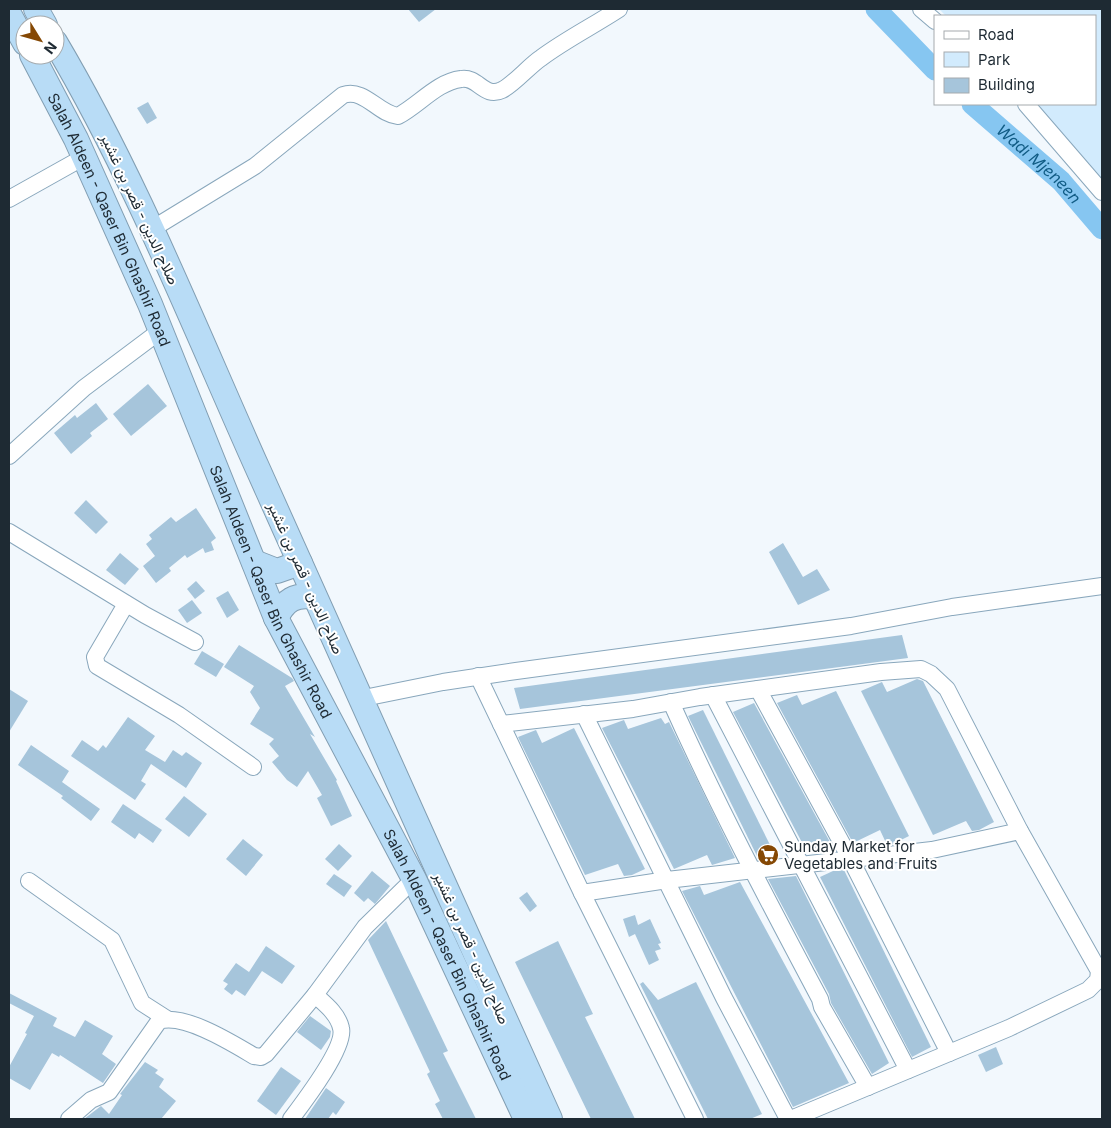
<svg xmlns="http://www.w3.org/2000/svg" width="1111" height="1128" font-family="Inter,Vazirmatn,sans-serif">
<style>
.green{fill:#d2ebfd}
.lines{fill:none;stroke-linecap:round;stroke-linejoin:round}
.river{stroke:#86c6f1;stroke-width:21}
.building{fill:#a6c5db}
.minor-casing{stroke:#89a7bc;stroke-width:18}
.highway-casing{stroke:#829eb2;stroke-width:26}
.minor{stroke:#fff;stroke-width:16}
.highway{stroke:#b8dcf6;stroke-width:24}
.labels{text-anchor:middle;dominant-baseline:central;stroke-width:4;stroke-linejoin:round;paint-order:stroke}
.street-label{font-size:15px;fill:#1e2a33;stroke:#fff}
.poi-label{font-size:15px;fill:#1e2a33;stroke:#fff;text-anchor:start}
.water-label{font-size:16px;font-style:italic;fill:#115c85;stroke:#fff}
</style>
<rect width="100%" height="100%" fill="#f2f8fd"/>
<polygon class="green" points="939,9 1102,9 1102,182 1028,104 1095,104 1095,16 946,16"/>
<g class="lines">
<g class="river">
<polyline points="876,9 935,70"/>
<path id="s1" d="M 972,104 L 1061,181 L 1102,229"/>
</g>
</g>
<g class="building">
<polygon points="408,9 436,9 419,22"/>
<polygon points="148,102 157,118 147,124 137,108"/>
<polygon points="148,384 167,406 131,436 113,414"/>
<polygon points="96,403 108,419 90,433 92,436 71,454 54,433 75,415 77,418"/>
<polygon points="86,500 108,522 96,534 74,513"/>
<polygon points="196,508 216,538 211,542 214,550 205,553 203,548 187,558 185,555 169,568 171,571 156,583 143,566 155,556 146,544 152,539 149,535 171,517 176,522"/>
<polygon points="783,543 803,577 817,569 830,590 798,605 769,552"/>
<polygon points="120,553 139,569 125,585 106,570"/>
<polygon points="196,581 205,591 195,599 187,589"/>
<polygon points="228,591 239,610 227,618 216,598"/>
<polygon points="192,600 202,613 187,623 178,610"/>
<polygon points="902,635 908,658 520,709 514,688"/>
<polygon points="239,645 292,678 294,681 285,686 315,737 310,734 337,780 336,781 352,816 331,826 317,798 322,795 308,771 297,787 287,780 272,762 279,756 269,744 274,739 250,724 260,708 250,692 254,686 224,667"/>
<polygon points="202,651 224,664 216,677 194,664"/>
<polygon points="917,679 923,681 994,822 979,830 972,831 966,821 933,835 861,691 882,682 887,692"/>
<polygon points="9,689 28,701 9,732"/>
<polygon points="836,691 909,836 891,845 887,845 880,830 853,843 777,703 797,695 802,705"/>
<polygon points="754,703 830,842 807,852 733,712"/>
<polygon points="703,710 773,851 759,860 688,716"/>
<polygon points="128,717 155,736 145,750 165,762 173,750 182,756 186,752 202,763 186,788 151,764 141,781 146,784 135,800 71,756 82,740 98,751 103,745 106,748"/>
<polygon points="661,718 665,724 669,722 735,858 712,865 707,855 674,869 602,728 624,720 628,729"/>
<polygon points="574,728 645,869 632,875 624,876 618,864 585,875 518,737 536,730 542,743"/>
<polygon points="31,745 69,771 62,782 100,809 91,821 61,798 63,796 18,765"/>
<polygon points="184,796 207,814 189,837 165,819"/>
<polygon points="123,804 162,830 153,843 139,833 135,839 111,822"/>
<polygon points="243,839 263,855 246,876 226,859"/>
<polygon points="339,844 352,856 338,871 325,859"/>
<polygon points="844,870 931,1047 912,1057 820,877 833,871"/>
<polygon points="372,871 390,886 375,904 368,898 364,902 354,893"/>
<polygon points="334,874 352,886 344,897 326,884"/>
<polygon points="796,876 889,1063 872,1074 831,1003 829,994 768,879"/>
<polygon points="740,882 849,1083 793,1107 682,891 700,886 704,895"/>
<polygon points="527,892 537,906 530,912 519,898"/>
<polygon points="635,915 638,925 650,919 661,943 658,944 661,949 655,951 659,960 649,965 635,934 629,937 623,919"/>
<polygon points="386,921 448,1051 443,1053 476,1119 443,1119 435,1104 440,1101 427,1074 430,1072 368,940"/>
<polygon points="558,941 593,1014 585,1017 635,1119 591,1119 515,962"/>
<polygon points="266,946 295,966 282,984 262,971 245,996 236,990 232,995 224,989 228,984 223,981 236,963 249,972"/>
<polygon points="643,982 658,1000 696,982 762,1114 750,1119 708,1119 640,984"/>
<polygon points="9,993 57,1018 53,1026 75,1037 85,1020 113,1036 102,1054 116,1064 103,1083 60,1055 59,1057 52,1053 30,1090 9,1078 9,1067 27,1034 25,1033 34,1016 9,1003"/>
<polygon points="310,1016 331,1031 330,1037 321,1050 297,1032"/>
<polygon points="996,1047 1003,1064 986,1072 978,1055"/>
<polygon points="145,1062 158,1070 155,1073 164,1079 159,1087 176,1101 161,1119 84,1119 101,1106 109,1114 122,1095 120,1094"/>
<polygon points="281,1067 301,1081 276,1115 257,1101"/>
<polygon points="326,1088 345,1102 336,1115 333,1112 328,1119 305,1119"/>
</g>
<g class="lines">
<g class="minor-casing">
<g id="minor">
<polyline points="921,9 935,21"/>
<polyline points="1026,104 1102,192"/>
<polyline points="9,199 84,157"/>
<path d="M 152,229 L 255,166 L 343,95 C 365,88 378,114 398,116 C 419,105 437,82 461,79 C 478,76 484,99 502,90 C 513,85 529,66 541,58 C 565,40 593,26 619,9"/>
<polyline points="9,456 84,388 160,331"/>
<polyline points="9,532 145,615 195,642"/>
<polyline points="126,604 95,657 97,666 179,715 253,767"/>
<polyline points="478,676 582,893 667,880 932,850 1020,831"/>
<polyline points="758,689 851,860 949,1053"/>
<polyline points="713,695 908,1070"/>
<polyline points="359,699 443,682 516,671 851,626 952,607 1102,586"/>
<path d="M 671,702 C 716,803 768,901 820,999 L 822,1007 L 868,1087"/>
<polyline points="584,714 724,998 788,1119"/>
<polyline points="501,724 633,709 700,697 881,672 921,669 931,674 947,689 1020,831 1099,971 1098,980 1088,990 1009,1028 791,1119"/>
<polyline points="29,881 112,940 142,1003 167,1019"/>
<polyline points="582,893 695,1119"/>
<path d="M 69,1119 L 91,1100 L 109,1092 L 159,1021 C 184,1013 232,1043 254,1056 L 261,1057 L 266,1054 L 315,995 L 365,927 L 414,879"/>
<path d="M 291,1119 C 303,1103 346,1047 341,1028 C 338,1014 325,1004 315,995"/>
</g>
</g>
<g class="highway-casing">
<g id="highway">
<polyline points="36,9 45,25"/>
<polyline points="9,14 25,43"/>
<path d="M 55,42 C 135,177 193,324 257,467 C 354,684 452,902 550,1119"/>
<path id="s2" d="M 32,55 L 76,139 L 150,304 L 276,618 L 414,879 L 526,1119"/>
<polyline points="254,562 277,571 300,563"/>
<path d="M 276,618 C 285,600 295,594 314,597"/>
</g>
</g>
<use href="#minor" class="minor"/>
<use href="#highway" class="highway"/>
</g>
<defs>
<g id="supermarket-disc" transform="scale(1.125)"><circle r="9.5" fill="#854804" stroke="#fff"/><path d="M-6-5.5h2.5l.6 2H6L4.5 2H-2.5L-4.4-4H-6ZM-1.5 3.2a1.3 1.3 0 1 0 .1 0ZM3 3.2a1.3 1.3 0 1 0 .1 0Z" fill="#fff"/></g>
</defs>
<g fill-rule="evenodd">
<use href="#supermarket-disc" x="768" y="855"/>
</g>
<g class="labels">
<g class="street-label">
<text transform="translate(140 209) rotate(65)">صلاح الدين - قصر بن غشير</text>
<text stroke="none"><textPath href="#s2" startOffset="182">Salah Aldeen - Qaser Bin Ghashir Road</textPath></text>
<text transform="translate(306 578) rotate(66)">صلاح الدين - قصر بن غشير</text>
<text stroke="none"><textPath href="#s2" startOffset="588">Salah Aldeen - Qaser Bin Ghashir Road</textPath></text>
<text transform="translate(472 948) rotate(66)">صلاح الدين - قصر بن غشير</text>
<text stroke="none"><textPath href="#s2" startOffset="992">Salah Aldeen - Qaser Bin Ghashir Road</textPath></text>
</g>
<g class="poi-label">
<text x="784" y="846">Sunday Market for<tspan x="784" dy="17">Vegetables and Fruits</tspan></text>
</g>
<g class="water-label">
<text stroke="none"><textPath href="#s1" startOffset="90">Wadi Mjeneen</textPath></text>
</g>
</g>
<rect width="1111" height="1128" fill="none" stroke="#1e2a33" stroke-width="20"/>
<rect x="934" y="15" width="162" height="90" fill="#ffffff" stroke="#a5aaad"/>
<rect x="944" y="31" width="25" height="8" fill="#ffffff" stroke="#a5aaad"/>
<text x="978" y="40" font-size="15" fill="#1e2a33">Road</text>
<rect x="944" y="52" width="25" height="15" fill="#d2ebfd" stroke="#a5aaad"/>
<text x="978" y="65" font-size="15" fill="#1e2a33">Park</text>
<rect x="944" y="78" width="25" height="15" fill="#a6c5db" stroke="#a5aaad"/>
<text x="978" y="90" font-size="15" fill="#1e2a33">Building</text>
<g transform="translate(40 40) rotate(127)"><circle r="24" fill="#ffffff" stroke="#a5aaad"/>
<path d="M0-4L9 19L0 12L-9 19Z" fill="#854804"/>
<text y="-8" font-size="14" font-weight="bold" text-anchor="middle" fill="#1e2a33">N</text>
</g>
</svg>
